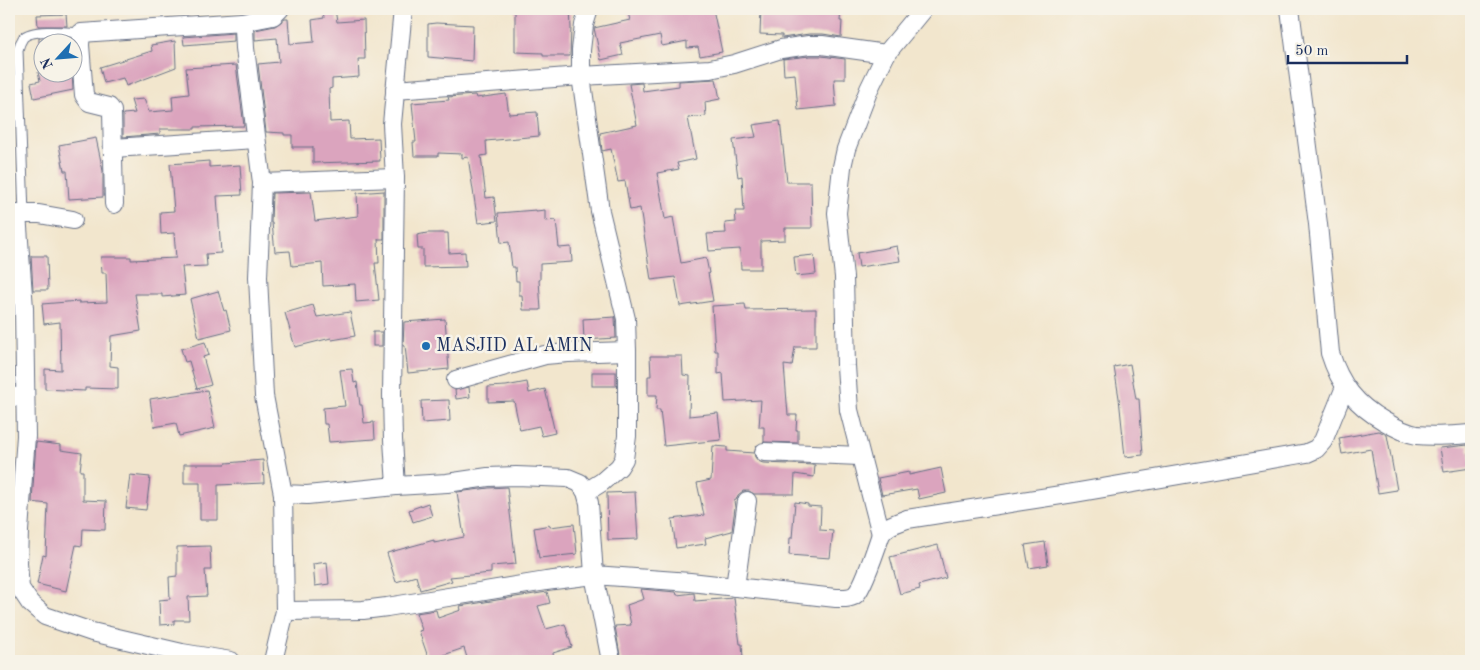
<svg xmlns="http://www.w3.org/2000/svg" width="1480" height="670" font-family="'Old Standard TT',serif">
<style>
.building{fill:#dba4be}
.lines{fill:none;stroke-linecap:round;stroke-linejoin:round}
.lane-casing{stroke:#666f85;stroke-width:11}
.street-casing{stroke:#666f85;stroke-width:20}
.lane{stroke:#fff;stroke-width:9}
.street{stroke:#fff;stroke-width:18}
.poi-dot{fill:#1f6fb2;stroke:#f7f3e8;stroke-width:2}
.labels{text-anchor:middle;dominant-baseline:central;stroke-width:5;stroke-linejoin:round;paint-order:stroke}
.poi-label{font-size:18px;fill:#1b2f5e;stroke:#f7f3e8;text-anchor:start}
</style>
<rect width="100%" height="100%" fill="#f7f3e8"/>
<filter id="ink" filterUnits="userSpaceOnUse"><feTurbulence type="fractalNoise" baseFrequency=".02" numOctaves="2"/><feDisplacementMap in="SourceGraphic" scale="10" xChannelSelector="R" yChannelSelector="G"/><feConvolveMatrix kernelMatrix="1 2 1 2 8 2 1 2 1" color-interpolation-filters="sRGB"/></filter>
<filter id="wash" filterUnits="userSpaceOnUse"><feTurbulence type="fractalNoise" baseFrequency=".0096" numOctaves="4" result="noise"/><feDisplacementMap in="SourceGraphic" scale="20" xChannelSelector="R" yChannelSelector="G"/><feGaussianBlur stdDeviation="1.12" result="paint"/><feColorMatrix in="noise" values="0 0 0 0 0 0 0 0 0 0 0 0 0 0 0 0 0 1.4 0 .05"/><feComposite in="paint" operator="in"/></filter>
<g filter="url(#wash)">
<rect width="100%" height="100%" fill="#f2e6cd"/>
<g id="blocks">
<g class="building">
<polygon points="335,9 337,22 364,20 365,59 358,59 359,77 332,79 332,88 329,89 330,122 349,121 350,139 379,138 380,161 313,163 313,147 292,147 292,135 284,135 284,133 266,132 258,64 279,62 277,38 255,40 255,30 275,26 285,19 288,19 290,44 314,42 312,20 324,18 323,10"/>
<polygon points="515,9 570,9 571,28 570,56 543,56 543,53 515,52"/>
<polygon points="627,9 713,9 722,52 700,56 698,47 687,48 687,41 662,46 660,35 620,43 623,55 601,60 594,28 630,20"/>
<polygon points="761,9 841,9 840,21 842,21 841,37 823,34 809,34 782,38 782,35 760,34"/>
<polygon points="66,14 67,26 38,26 37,15"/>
<polygon points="436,23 473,25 472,61 428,57 428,24"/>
<polygon points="234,33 234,41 184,45 183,37"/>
<rect x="39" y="38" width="29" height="4"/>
<polygon points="175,41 176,67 126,86 123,78 104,83 100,67 152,51 151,45"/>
<polygon points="810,56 821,56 845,59 845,79 834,79 836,106 798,110 795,74 784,75 783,59"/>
<polygon points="236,65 244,126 195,127 195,129 160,129 160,134 123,137 123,114 135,113 131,100 144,99 149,112 173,110 172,96 189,94 186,68"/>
<polygon points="38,72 72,72 73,90 34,98 31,83 40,81"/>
<polygon points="716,79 720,99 705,102 706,116 688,118 696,159 677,163 679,169 657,173 665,219 673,217 681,263 706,258 709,273 708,273 713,301 680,306 675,277 651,280 640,208 630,210 625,181 618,182 611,149 602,151 600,133 637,125 629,84 642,83 643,91 679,86 679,81"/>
<polygon points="506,94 509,114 537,112 539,136 486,141 487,155 481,156 486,198 494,197 497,221 478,223 468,157 462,158 462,154 438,153 438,156 414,156 413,142 416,142 412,103 449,100 448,97 475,95 476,98"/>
<polygon points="780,121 787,182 811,182 812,228 785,228 785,240 761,241 761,269 741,269 740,249 709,251 707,234 726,233 725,223 736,222 735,211 744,211 742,176 738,177 733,140 756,137 753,125"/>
<polygon points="96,138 103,171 103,197 69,199 67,171 64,171 59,145"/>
<polygon points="209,161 209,167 240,165 242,195 217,196 221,253 206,254 207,266 182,267 185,295 162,297 162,294 135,294 141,331 111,336 110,366 118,367 118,389 85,388 85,391 45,389 45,369 61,370 60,322 44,324 42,304 79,301 79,303 107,302 106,273 102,273 101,257 131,257 131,260 176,258 174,233 161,234 160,212 174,211 170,164"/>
<polygon points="384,191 384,239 378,239 379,263 375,263 379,300 356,302 355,284 323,286 322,263 292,266 290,251 275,252 272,223 271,223 272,193 311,192 315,221 358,216 357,193"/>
<polygon points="536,210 536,211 545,210 545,221 556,220 559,248 571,247 572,262 540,264 540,280 539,280 541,310 523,310 522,295 519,295 519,281 516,281 515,267 512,267 509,242 501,243 498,213"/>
<polygon points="427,233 448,233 449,253 465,252 466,266 423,267 423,249 418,249 417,235"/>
<polygon points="897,246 900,261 859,267 857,253"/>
<polygon points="814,255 816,274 796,276 794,257"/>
<polygon points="31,256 47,256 48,290 33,290"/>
<polygon points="218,291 224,311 226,310 231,330 199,338 190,299"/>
<polygon points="745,304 746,310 816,309 816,347 795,347 792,366 784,365 788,415 797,415 796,430 798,430 798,443 764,442 764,427 759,427 761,400 725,402 723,373 718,374 718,351 715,351 712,306"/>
<polygon points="313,305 317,317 350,312 355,336 332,340 331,338 295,347 285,313"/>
<polygon points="615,317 616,338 584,340 583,319"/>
<polygon points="445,319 449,369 408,373 405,346 403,346 404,322"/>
<rect x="373" y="332" width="9" height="14"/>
<polygon points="205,342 209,355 203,357 211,385 197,389 189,361 185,362 181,349"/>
<polygon points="650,356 682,356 683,375 690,376 689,416 718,413 721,440 664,446 660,410 656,410 657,395 648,395 648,376 651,376"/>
<polygon points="1130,364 1136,399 1139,399 1143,455 1125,457 1119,398 1114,367"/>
<polygon points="352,369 354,383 357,382 360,405 362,405 364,423 374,422 375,439 329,442 327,424 324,424 323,408 345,406 340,370"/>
<rect x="592" y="372" width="24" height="14"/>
<polygon points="527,382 529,393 545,389 555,433 542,436 539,426 520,430 514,401 488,402 488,387 506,386"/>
<polygon points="469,387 470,397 456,399 455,390"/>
<polygon points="207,390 215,428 179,436 176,423 154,427 150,399"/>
<polygon points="449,400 450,421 422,423 421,401"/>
<polygon points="1379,431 1387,435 1397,490 1378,493 1371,449 1342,454 1339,438"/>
<polygon points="36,442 61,445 61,450 82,453 80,471 83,471 83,500 106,501 105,530 83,529 82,546 76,545 66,591 37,584 43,555 46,556 48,504 32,502"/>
<polygon points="1468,445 1471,468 1444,472 1440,448"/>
<polygon points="713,446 727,447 727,451 754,453 755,457 758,461 763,463 815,465 814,477 795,474 794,494 754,494 749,491 743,491 738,495 736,500 734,501 735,507 732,531 705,538 706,544 676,548 672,519 704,515 697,483 711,480"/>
<polygon points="263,460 264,483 218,485 218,520 200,520 200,483 184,483 184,464 226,464 226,463"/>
<polygon points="941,468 946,493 919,499 917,489 882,495 878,478 909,472 909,475"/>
<polygon points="130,475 150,477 146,510 126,508"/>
<polygon points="507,487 516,564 491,566 491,573 450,577 452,581 420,590 416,576 396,582 387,553 434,540 434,543 464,537 457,492 489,488"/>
<polygon points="635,492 638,539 608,540 607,493"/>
<polygon points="795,502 808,504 808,506 821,507 820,530 833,531 830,558 789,555 790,538 792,538"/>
<polygon points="428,503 432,516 413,522 409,510"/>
<polygon points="574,524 577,554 539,558 534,528 550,525 550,527"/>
<polygon points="1045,542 1048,565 1029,568 1025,545"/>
<polygon points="938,545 946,578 919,585 920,589 900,594 890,557"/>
<polygon points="210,546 211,570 205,570 207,596 188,597 189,620 174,620 174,624 160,625 159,600 170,599 169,577 177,576 177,547"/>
<polygon points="327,562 329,584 315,586 313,564"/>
<polygon points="641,589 676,592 677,595 694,593 695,601 734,598 740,644 742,644 743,658 719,660 719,658 698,661 621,661 615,626 631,625 627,605 644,599"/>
<polygon points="547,592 550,603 538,606 546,629 565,624 572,647 553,653 554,661 468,661 464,648 429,660 419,631 422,630 416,613 436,610 438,618 461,610 460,606"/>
</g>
</g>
</g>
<g filter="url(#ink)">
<use href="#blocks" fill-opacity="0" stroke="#666f85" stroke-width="1"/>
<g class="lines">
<g class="lane-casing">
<path id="lane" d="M 24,214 L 18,50 C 19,46 21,41 23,38 C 31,28 68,32 81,33"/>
</g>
<g class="street-casing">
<g id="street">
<polyline points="403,9 392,124 395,178 392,395 393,440 396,486 447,483 488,477 516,476 568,478 580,483 586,492 589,503 594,575 611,661"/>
<path d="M 1290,9 L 1318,224 L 1330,353 C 1340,385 1356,405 1384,421 C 1394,427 1405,433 1417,435 C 1435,437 1453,435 1471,434"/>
<polyline points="242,22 273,16 280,9"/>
<polyline points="395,90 581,76 710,69 734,64 781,49 809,45 822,45 886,54"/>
<polyline points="113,148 256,139"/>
<polyline points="262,183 395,178"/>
<polyline points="114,204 112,111 109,107 89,102 84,95 80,45 81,33 242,22 244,28 245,48 262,183 258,277 264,396 283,494 307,495 396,486"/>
<polyline points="17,214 39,214 73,220"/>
<polyline points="9,215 17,214 24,308 26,436 19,531 18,563 20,588 30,603 45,616 92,632 182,653 231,661"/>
<polyline points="456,380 545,355 568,353 627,351"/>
<polyline points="9,396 25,398"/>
<polyline points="764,452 860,456"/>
<polyline points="586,492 602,482 619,467 624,459 627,436 627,351 626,319 600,211 581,76 581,50 584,25 589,9"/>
<polyline points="283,494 285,611"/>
<polyline points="881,534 849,410 846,366 844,277 837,213 842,167 846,149 869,89 886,54 923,9"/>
<polyline points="735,587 747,501"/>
<path d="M 273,661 L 285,611 L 363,610 L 387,607 L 546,581 L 594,575 L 690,582 L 836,598 C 843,598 851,599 856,594 C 863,587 877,546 881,534 C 887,525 897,523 907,519 L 1074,493 L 1307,453 L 1316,449 L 1323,441 L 1345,387"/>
</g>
</g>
<use href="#lane" class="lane"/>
<use href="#street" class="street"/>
</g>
</g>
<circle class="poi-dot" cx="426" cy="346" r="5"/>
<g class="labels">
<g class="poi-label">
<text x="436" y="346">MASJID AL AMIN</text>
</g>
</g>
<rect width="1480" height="670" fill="none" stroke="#f7f3e8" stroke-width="30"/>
<g transform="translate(58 58) rotate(244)"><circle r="24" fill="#f7f3e8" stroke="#9fa5b1"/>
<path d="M0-4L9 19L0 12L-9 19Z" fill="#1f6fb2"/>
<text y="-8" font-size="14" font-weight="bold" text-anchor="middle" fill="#1b2f5e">N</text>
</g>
<path d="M1288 55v8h119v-8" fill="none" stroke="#1b2f5e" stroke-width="2.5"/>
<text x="1295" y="55" font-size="15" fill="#1b2f5e" stroke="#f7f3e8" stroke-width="4" paint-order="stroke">50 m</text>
</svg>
